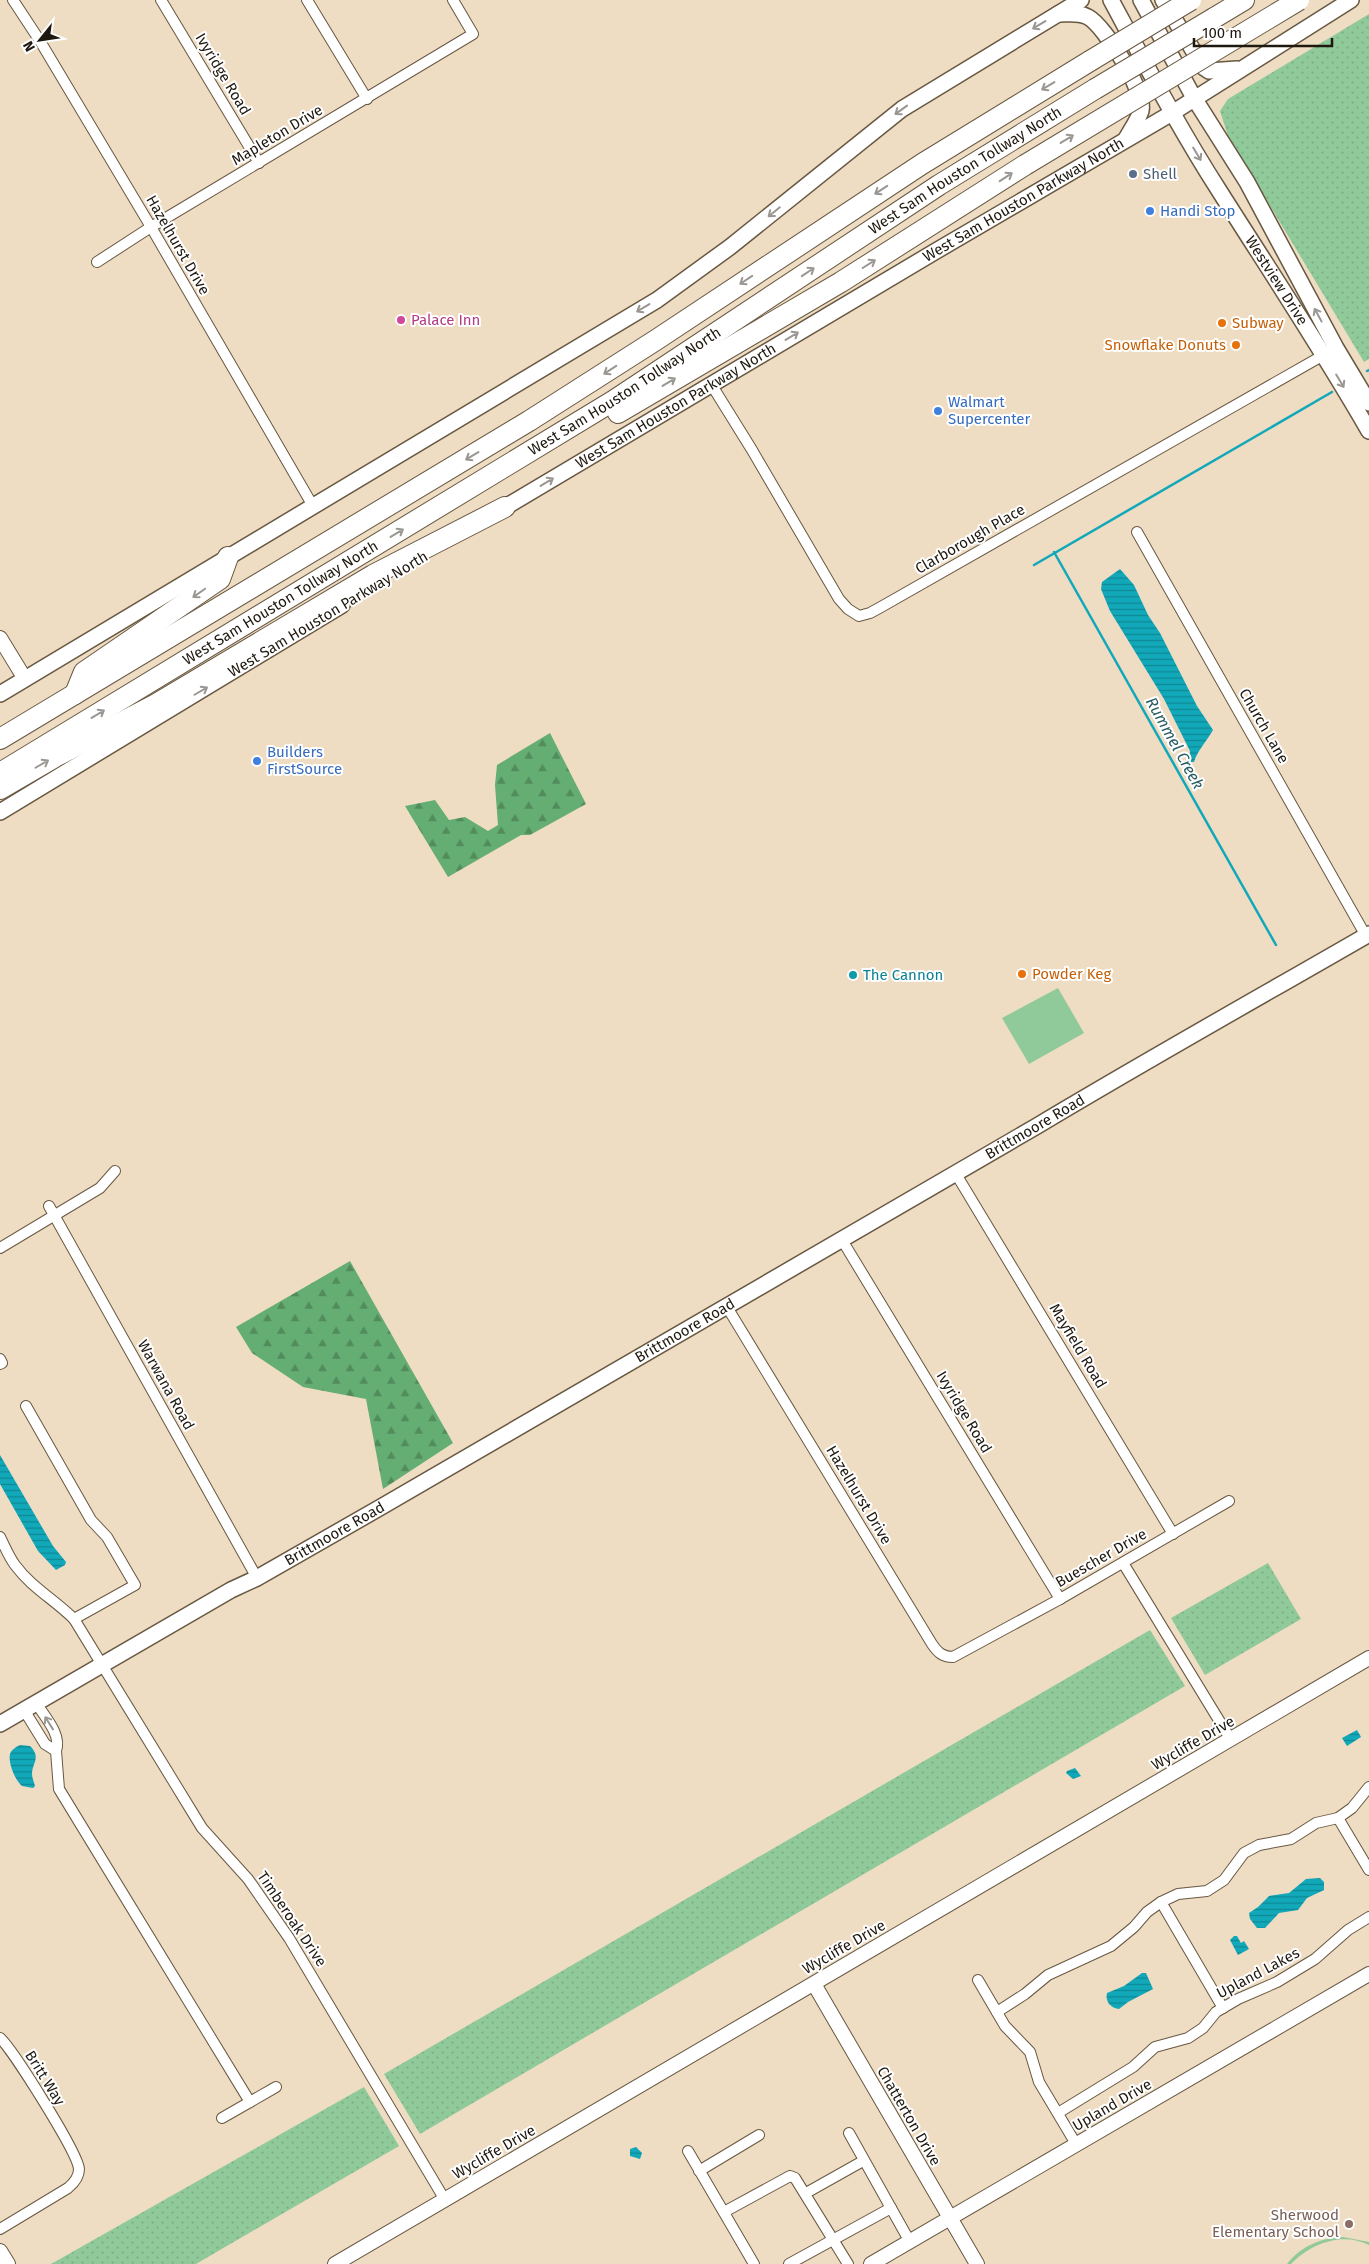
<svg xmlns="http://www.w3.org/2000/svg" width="1369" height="2264" font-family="'Fira Sans',sans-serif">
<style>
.grass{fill:url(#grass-dots)}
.forest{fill:url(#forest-firs)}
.pitch{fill:#90ca9a}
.water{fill:url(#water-rules)}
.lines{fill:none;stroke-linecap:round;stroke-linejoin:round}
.stream{stroke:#11a8b9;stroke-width:2.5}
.minor-casing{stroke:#685842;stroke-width:12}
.tertiary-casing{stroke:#685842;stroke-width:16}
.secondary-casing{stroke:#685842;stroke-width:18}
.motorway-casing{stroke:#685842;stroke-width:22}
.minor{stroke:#fff;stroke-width:10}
.tertiary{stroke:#fff;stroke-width:14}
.secondary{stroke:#fff;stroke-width:15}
.motorway{stroke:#fff;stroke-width:20}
.motorway-bridge-casing{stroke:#685842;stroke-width:22;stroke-linecap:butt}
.motorway-bridge{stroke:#fff;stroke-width:20}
.oneway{stroke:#9a9793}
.service-dot{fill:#5c6f8a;stroke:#fff;stroke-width:2}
.shop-dot{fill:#3f7fe0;stroke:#fff;stroke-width:2}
.hotel-dot{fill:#d1479c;stroke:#fff;stroke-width:2}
.food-dot{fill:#e8710a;stroke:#fff;stroke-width:2}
.culture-dot{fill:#0f9aa8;stroke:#fff;stroke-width:2}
.education-dot{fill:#8d6e63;stroke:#fff;stroke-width:2}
.labels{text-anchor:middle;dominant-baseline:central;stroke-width:4;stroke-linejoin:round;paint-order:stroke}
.street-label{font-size:15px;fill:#1e180f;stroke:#fff}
.service-label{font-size:15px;fill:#4e5e75;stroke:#fff;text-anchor:start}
.shop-label{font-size:15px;fill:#366cbe;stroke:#fff;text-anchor:start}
.hotel-label{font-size:15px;fill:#b23c85;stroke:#fff;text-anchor:start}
.food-label{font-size:15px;fill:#c56008;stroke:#fff;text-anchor:start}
.culture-label{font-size:15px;fill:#0d838f;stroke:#fff;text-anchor:start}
.education-label{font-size:15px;fill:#785e54;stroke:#fff;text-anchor:end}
.water-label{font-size:16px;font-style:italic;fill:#295e65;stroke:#fff}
</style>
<defs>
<pattern id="grass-dots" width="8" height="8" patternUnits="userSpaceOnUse" patternTransform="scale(1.25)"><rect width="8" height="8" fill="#90ca9a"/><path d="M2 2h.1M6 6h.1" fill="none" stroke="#7cad84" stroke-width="1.8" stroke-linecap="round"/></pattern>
<pattern id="forest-firs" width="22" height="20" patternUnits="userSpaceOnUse" patternTransform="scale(1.25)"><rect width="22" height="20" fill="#64ad73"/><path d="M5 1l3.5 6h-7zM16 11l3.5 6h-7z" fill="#528c5d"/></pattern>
<pattern id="water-rules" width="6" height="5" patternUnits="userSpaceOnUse" patternTransform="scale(1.25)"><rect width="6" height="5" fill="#11a8b9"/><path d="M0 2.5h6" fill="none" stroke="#0f8895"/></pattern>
</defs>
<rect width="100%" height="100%" fill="#eedcc3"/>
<g class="grass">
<polygon points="1369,14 1369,359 1364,362 1228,136 1220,111 1228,99"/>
<polygon points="1268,1563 1301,1619 1205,1675 1171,1618"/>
<polygon points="1150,1630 1185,1686 420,2134 384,2074"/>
<polygon points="364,2087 399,2146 196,2264 51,2264"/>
</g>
<g class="forest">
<polygon points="550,733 586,804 530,835 521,835 448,877 405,806 435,800 449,820 465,817 488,831 498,825 495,785 497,765"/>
<polygon points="350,1261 453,1443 383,1489 366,1399 303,1387 252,1353 236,1327"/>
</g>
<g class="pitch">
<polygon points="1058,988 1084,1033 1029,1064 1002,1018"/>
<path d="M 1343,2237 L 1369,2242 L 1369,2245 C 1342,2231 1310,2244 1291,2264 L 1287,2264 C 1301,2246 1321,2238 1343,2237 Z"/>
</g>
<g class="water">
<path d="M 1120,569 L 1134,585 L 1148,615 L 1160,633 L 1197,706 L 1213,730 C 1207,741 1197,751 1194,762 L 1189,762 L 1190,751 L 1164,699 L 1110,611 L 1101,589 L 1102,582 Z"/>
<polygon points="0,1455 53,1546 66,1562 65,1565 56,1570 38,1551 0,1484"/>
<polygon points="1357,1730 1361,1737 1347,1746 1342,1738"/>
<path d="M 20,1745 L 30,1746 C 41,1757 33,1762 32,1773 C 32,1778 34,1782 35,1786 L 33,1788 L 22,1786 C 15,1780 8,1763 10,1754 C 12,1749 16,1747 20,1745 Z"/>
<polygon points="1075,1768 1081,1776 1073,1779 1066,1773 1067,1771"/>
<polygon points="1320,1878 1324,1882 1324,1890 1307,1898 1298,1910 1279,1913 1265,1928 1257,1928 1250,1919 1249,1913 1258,1907 1269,1896 1289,1893 1306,1879"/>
<polygon points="1234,1936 1237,1936 1241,1943 1244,1941 1249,1949 1238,1955 1230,1940"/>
<path d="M 1142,1973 L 1146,1973 L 1153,1989 L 1128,2002 L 1119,2009 C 1110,2008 1105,2001 1107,1993 L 1124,1986 Z"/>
<polygon points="636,2147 642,2153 640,2159 630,2156 630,2149"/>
</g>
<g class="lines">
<g class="stream">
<polyline points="1367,371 1369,370"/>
<polyline points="1054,552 1276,945"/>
<polyline points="1034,565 1332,392"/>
</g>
<g class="minor-casing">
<g id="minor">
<polyline points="13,0 40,41 151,227 313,506"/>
<polyline points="161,0 259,163"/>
<polyline points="307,0 367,99"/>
<polyline points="97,262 151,227 473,34 453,0"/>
<polyline points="711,384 752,450 839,599 848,609 859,616 870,613 881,607 1329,352"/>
<polyline points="1137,532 1366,936"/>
<polyline points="956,1174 1173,1534"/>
<polyline points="49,1206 257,1578"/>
<polyline points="842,1240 1060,1599"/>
<polyline points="0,1248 100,1188 115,1171"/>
<path d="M 727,1307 L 932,1644 C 938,1653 943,1657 953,1657 L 1060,1599 L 1229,1501"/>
<polyline points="0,1359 2,1363 0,1364"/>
<polyline points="26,1406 91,1520 107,1537 135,1585 74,1619"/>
<path d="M 0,1537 C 5,1547 9,1557 15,1565 C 31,1587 55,1600 74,1619 L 202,1828 L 248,1879 L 289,1938 L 445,2200"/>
<polyline points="1123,1563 1231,1740"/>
<path d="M 24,1710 L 45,1744 L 56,1751 C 62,1735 45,1717 36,1703"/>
<polyline points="56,1751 59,1789 250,2102"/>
<polyline points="1338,1818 1369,1870"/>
<polyline points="1161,1902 1223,2008"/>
<polyline points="978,1980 1005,2026 1030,2052 1039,2082 1076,2144"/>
<polyline points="997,2012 1025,1994 1048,1975 1111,1946 1134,1927 1147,1912 1161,1902 1178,1894 1207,1891 1224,1880 1244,1853 1259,1845 1291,1839 1316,1823 1338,1818 1352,1808 1369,1787"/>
<path d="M 0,2038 C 13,2050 78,2153 79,2169 C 79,2177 74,2183 68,2188 L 0,2229"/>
<polyline points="1058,2113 1133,2067 1155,2047 1188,2038 1203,2028 1216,2012 1238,1999 1277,1982 1315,1959 1348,1930 1369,1917"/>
<polyline points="222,2118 276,2087"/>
<polyline points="849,2133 910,2242"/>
<polyline points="688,2151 754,2264"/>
<polyline points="699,2171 759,2135"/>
<polyline points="806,2193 863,2161"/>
<polyline points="724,2212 790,2176 795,2178 848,2264"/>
<polyline points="789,2264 891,2208"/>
</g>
</g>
<g class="tertiary-casing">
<g id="tertiary">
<polyline points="0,638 25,679"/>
<polyline points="814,1984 977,2264"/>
<polyline points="0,2251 8,2264"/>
<polyline points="335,2264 1369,1658"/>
<polyline points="871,2264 1369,1974"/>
</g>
</g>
<g class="secondary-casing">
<g id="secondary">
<path id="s1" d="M 1111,0 C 1146,65 1180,130 1220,192 C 1270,271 1322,349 1369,431"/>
<polyline points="1141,0 1194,98 1247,182 1336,348 1369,403"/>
<polyline points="1163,0 1203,67 1209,71 1237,69"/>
<path d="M 1058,14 C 1068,14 1079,12 1088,17 C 1105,26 1146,92 1141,111 C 1138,120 1131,130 1126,139"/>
<path id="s2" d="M 497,512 L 936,251 L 1172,113 L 1351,0"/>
<polyline points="0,694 657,300 730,247 902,109 1081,0"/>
<polyline points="0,812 342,605"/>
<path id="s3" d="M 0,1724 L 231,1590 L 257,1578 L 381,1507 L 1037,1126 C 1147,1060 1258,998 1369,934"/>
</g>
</g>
<g class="motorway-casing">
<g id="motorway">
<polyline points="1214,18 1244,0"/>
<polyline points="618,413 841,282 1025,165"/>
<polyline points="75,694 84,672 220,579 228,557"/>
<polyline points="0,739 529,421 656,340 922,164 1090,61"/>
<path id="s4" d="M 0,773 L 613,401 L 939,185 L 1095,89"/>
<polyline points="0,789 55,757 156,704 373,575 505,507"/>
</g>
</g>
<use href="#minor" class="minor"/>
<use href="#tertiary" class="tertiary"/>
<use href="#secondary" class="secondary"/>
<use href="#motorway" class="motorway"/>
<g class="motorway-bridge-casing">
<g id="motorway-bridge">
<polyline points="1090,61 1191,0"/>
<polyline points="1095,89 1214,18"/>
<polyline points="1025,165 1299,0"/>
</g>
</g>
<use href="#motorway-bridge" class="motorway-bridge"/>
</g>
<defs><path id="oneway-shaft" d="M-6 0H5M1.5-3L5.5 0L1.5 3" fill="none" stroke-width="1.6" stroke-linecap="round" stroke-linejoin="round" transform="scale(1.25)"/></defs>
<g class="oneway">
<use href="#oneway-shaft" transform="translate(1039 25) rotate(149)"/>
<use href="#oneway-shaft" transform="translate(1048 86) rotate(149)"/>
<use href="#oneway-shaft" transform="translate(901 110) rotate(144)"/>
<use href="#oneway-shaft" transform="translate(1067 139) rotate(-31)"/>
<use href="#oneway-shaft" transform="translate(1197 154) rotate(59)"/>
<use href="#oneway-shaft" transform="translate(1006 177) rotate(-33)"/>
<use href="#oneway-shaft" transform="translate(881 190) rotate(147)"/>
<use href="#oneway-shaft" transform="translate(774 212) rotate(141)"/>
<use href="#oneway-shaft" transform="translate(869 264) rotate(-32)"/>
<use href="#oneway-shaft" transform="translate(808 272) rotate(-34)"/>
<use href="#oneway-shaft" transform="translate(746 280) rotate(146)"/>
<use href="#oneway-shaft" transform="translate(643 308) rotate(149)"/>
<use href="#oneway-shaft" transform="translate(1318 315) rotate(-119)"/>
<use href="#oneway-shaft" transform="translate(792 336) rotate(-31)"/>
<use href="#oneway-shaft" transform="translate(610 370) rotate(147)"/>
<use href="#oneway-shaft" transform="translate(1340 381) rotate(59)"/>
<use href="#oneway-shaft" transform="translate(669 382) rotate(-31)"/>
<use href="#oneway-shaft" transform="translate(472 456) rotate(149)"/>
<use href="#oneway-shaft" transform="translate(547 482) rotate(-31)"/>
<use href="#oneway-shaft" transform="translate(397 533) rotate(-31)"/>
<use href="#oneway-shaft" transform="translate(199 593) rotate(145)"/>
<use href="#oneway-shaft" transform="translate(201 691) rotate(-30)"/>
<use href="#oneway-shaft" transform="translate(98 714) rotate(-31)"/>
<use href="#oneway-shaft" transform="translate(42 764) rotate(-30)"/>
<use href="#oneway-shaft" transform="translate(49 1723) rotate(-122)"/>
</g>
<circle class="service-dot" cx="1133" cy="174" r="5"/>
<g class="shop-dot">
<circle cx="1150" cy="211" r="5"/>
<circle cx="938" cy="411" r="5"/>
<circle cx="257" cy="761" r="5"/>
</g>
<circle class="hotel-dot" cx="401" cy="320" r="5"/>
<g class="food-dot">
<circle cx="1222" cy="323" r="5"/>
<circle cx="1236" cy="345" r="5"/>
<circle cx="1022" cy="974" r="5"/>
</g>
<circle class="culture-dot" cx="853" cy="975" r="5"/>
<circle class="education-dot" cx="1349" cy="2224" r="5"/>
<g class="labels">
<g class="street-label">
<text transform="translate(223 74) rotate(59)">Ivyridge Road</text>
<text transform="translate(277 135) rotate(-31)">Mapleton Drive</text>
<text stroke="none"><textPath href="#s4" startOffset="1138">West Sam Houston Tollway North</textPath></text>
<text stroke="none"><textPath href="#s2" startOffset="612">West Sam Houston Parkway North</textPath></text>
<text transform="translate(178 245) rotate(60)">Hazelhurst Drive</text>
<text stroke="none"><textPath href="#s1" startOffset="326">Westview Drive</textPath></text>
<text stroke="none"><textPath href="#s4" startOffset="732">West Sam Houston Tollway North</textPath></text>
<text stroke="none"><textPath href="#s2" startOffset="208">West Sam Houston Parkway North</textPath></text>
<text transform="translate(970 539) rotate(-30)">Clarborough Place</text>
<text stroke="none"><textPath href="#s4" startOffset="328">West Sam Houston Tollway North</textPath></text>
<text transform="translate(328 614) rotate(-31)">West Sam Houston Parkway North</text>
<text transform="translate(1264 726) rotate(60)">Church Lane</text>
<text stroke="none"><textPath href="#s3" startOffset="1195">Brittmoore Road</textPath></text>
<text stroke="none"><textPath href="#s3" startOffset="790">Brittmoore Road</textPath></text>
<text transform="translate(1078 1346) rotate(59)">Mayfield Road</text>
<text transform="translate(166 1385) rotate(61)">Warwana Road</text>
<text transform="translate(964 1412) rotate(59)">Ivyridge Road</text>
<text transform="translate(859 1495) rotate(59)">Hazelhurst Drive</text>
<text stroke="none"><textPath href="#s3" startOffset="385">Brittmoore Road</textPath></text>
<text transform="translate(1101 1558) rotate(-30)">Buescher Drive</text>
<text transform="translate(1193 1743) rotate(-30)">Wycliffe Drive</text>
<text transform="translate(292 1919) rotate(56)">Timberoak Drive</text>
<text transform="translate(844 1947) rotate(-30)">Wycliffe Drive</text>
<text transform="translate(1258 1973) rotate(-28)">Upland Lakes</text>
<text transform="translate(45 2078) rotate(58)">Britt Way</text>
<text transform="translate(1112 2105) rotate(-30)">Upland Drive</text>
<text transform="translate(909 2116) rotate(60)">Chatterton Drive</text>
<text transform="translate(494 2152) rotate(-30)">Wycliffe Drive</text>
</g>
<g class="service-label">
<text x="1143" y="174">Shell</text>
</g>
<g class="shop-label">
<text x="1160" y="211">Handi Stop</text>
<text x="948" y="402">Walmart<tspan x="948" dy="17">Supercenter</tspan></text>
<text x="267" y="752">Builders<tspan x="267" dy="17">FirstSource</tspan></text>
</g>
<g class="hotel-label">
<text x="411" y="320">Palace Inn</text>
</g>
<g class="food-label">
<text x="1232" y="323">Subway</text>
<text x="1226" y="345" text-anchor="end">Snowflake Donuts</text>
<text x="1032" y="974">Powder Keg</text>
</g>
<g class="culture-label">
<text x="863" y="975">The Cannon</text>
</g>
<g class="education-label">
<text x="1339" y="2215">Sherwood<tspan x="1339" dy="17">Elementary School</tspan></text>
</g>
<g class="water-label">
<text transform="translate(1175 743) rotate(61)">Rummel Creek</text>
</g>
</g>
<g transform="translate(40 40) rotate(240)" stroke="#ffffff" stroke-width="4" paint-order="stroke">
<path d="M0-4L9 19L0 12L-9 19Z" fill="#1e180f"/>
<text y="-8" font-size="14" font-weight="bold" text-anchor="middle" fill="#1e180f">N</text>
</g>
<path d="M1194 38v8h138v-8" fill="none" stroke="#1e180f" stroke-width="2.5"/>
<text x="1202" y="38" font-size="15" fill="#1e180f" stroke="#ffffff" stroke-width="4" paint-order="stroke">100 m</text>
</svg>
